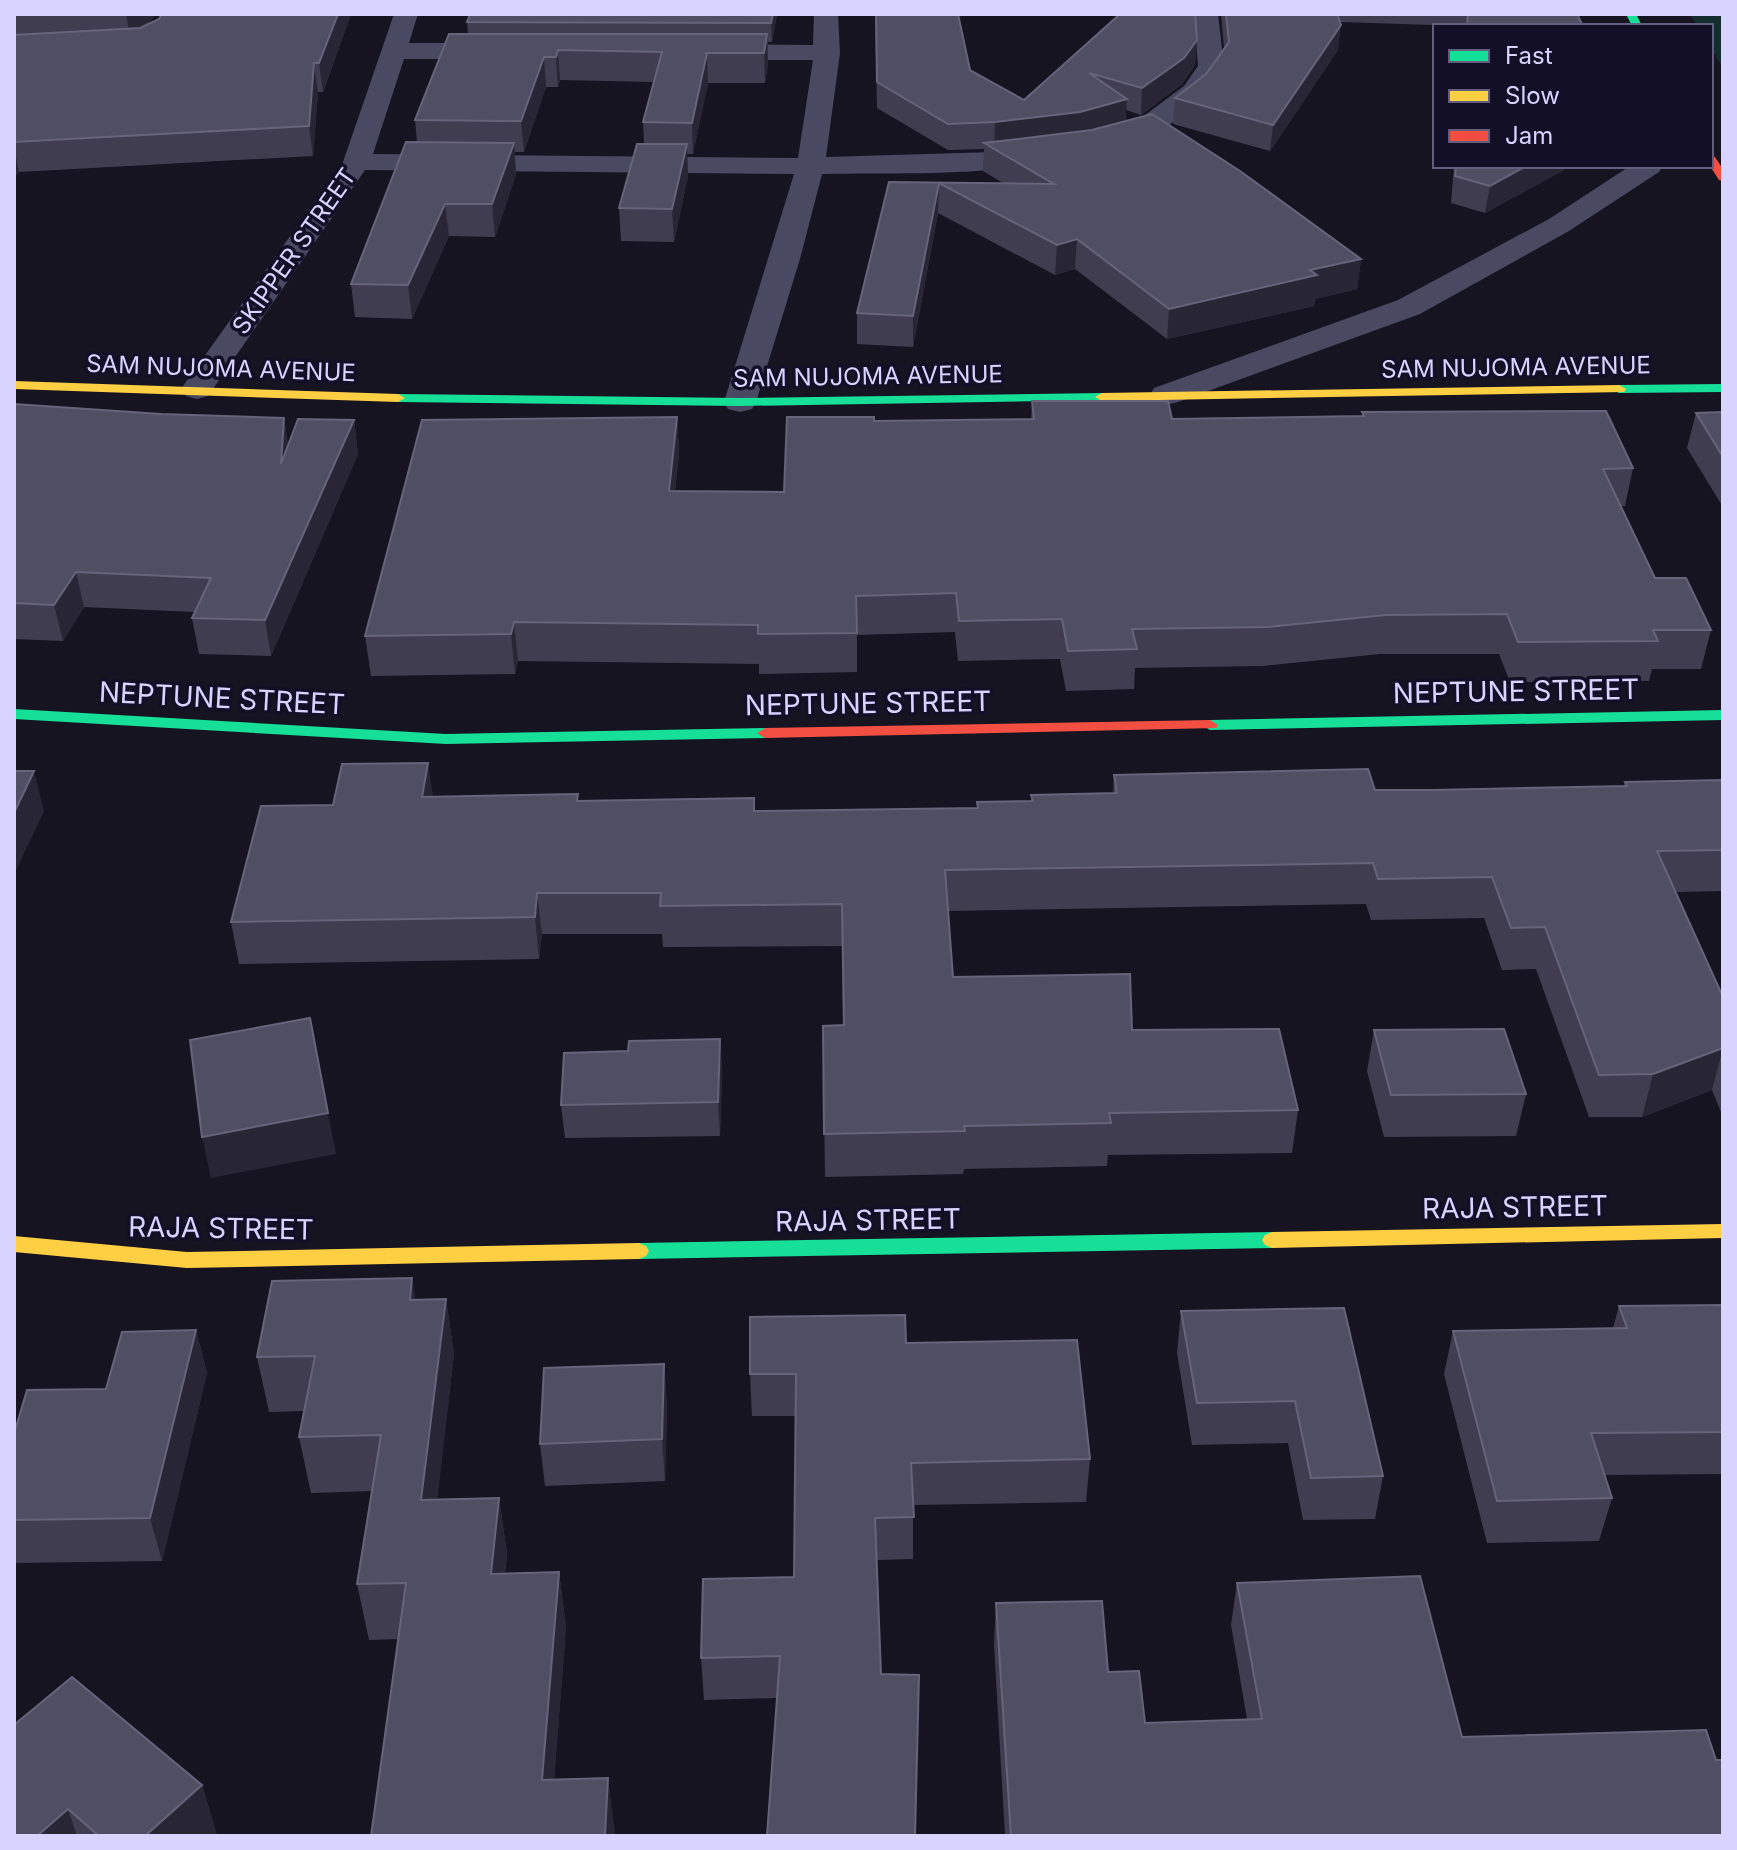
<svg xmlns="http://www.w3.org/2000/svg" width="1737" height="1850" font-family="Inter,sans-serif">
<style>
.green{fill:#132c2d}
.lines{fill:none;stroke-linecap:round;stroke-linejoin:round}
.street{fill:#4a4962;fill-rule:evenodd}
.fast{fill:#16e098;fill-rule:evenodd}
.slow{fill:#ffcf43;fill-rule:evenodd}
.jam{fill:#f24e42;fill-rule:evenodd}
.wall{fill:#403d50}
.shaded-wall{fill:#282635}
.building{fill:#504e63;stroke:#66637b;stroke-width:2}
.labels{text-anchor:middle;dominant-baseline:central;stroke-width:7;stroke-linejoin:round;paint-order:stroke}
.far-street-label{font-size:24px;fill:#d9d4ff;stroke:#130f26}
.street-label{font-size:28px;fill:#d9d4ff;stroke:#130f26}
</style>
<rect width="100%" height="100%" fill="#161421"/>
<polygon class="green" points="1690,14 1723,14 1723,68 1711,48 1711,26 1697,26"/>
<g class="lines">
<g class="street">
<path d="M 394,14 L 418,14 L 409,43 L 501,43 L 510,46 L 514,51 L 510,56 L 501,59 L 404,59 L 373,154 L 798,158 L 813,60 L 710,60 L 701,57 L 697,52 L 701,47 L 710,44 L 813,45 L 814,14 L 838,14 L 840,53 L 826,157 L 994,152 L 1043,146 L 1053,148 L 1057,154 L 1053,160 C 984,177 894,172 822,174 L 800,259 L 756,402 L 752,409 L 740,412 L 728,409 L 724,402 L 794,174 L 365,170 L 208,396 L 197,399 L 186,396 L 181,389 L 343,162 Z"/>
<path d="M 1194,14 L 1218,14 L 1224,66 C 1217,76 1211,89 1202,98 C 1180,121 1129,156 1096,148 L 1092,142 L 1096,136 L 1129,127 L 1184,86 L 1198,66 Z"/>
<polygon points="1630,166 1663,166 1659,172 1569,231 1420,314 1178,402 1166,405 1154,402 1150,395 1154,388 1398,300 1549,219"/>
</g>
<g class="fast">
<polygon points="1626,14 1636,14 1642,26 1632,26"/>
<polygon points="1723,384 1723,392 1619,393 1612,389 1619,385"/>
<polygon points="1102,393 1107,394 1107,400 740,406 398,402 391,398 398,394 740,398"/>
<polygon points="14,709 446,734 765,728 773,733 765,738 446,744 14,719"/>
<polygon points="1723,710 1723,720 1210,730 1202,725 1210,720"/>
<polygon points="1272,1232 1279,1235 1282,1240 1279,1245 1272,1248 639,1259 632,1256 629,1251 632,1246 639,1243"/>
</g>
<g class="slow">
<polygon points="14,381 398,394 405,398 398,402 14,389"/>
<polygon points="1619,385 1626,389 1624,392 1102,401 1095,397 1102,393"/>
<polygon points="1723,1224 1723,1238 1272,1248 1265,1245 1262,1240 1265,1235 1272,1232"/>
<polygon points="14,1236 187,1252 639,1243 646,1246 649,1251 646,1256 639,1259 187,1268 14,1252"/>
</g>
<g class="jam">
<polygon points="1711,156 1715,157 1723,169 1723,181 1719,180 1710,166"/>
<polygon points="1210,720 1218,725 1216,728 765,738 757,733 765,728"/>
</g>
</g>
<g class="wall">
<polygon points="14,14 156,14 147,25 159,19 162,14 351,14 323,92 318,92 313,156 19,172 14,178"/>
<polygon points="777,14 772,42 768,42 768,64 765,83 708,83 693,154 687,154 688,176 674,242 621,241 619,208 644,144 643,122 654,82 560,80 558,87 546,87 524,152 514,152 516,174 495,237 449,236 412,319 355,317 351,284 417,142 415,120 468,34 467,22"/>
<polygon points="875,14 958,14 970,70 1024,100 1120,14 1106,14 1195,14 1197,40 1195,65 1182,84 1141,115 1126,110 1126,121 1361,259 1357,289 1315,299 1314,306 1167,339 1075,269 1055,275 938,213 913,347 857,344 857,313 889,182 1003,183 983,171 984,149 948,150 877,108"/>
<polygon points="1221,14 1577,14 1583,26 1465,26 1340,22 1338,50 1270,151 1173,124 1175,98 1206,74 1224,48"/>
<polygon points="1454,166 1564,166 1564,170 1485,213 1451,203"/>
<polygon points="1032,401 1172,419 1362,416 1362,412 1633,468 1625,506 1620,506 1655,578 1711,630 1701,669 1652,669 1649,681 1510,682 1499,654 1380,654 1263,666 1135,668 1134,689 1066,691 1060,659 958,661 955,632 857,635 857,672 759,674 759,664 518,661 515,674 371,676 365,636 677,417 679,454 675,491 784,492 874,421 1031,419"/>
<polygon points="14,404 161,414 284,418 288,445 354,420 358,454 271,656 199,654 192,618 194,612 84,607 63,641 14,639"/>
<polygon points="1723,412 1723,507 1687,448 1696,413"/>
<polygon points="1114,775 1375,790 1433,790 1624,786 1625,782 1723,780 1723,891 1676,892 1723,997 1723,1117 1712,1090 1642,1117 1589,1117 1536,969 1502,970 1484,918 1371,920 1366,904 948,911 953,977 1132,1030 1298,1110 1292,1153 1108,1155 1107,1166 964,1169 963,1174 825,1177 823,1026 843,1025 842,946 663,947 662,934 542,934 539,959 239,964 231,922 333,805 433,797 579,801 754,811 977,808 977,802 1031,801 1031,795 1113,793"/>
<polygon points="1374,1030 1526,1094 1516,1136 1384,1137 1367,1071"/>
<polygon points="720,1039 722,1073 720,1136 565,1138 561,1105 628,1051"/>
<polygon points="446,1299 454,1354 437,1499 499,1498 507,1554 505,1574 559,1572 566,1627 554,1779 608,1778 614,1836 371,1836 399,1639 369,1640 357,1584 372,1491 311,1493 299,1437 304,1411 269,1412 257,1357 416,1300"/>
<polygon points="1723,1305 1723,1474 1604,1475 1612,1498 1599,1541 1487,1543 1444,1374 1453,1331 1613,1328 1619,1306"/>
<polygon points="1344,1308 1383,1476 1375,1519 1303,1520 1288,1443 1192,1445 1177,1353 1181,1311"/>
<polygon points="196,1330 207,1373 162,1561 14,1563 14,1434 106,1389"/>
<polygon points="906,1343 1090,1459 1086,1502 913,1505 913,1559 877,1560 777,1698 704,1700 701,1658 794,1577 796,1416 752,1416 750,1374"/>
<polygon points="664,1364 667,1406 665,1481 545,1486 540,1444"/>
<polygon points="1237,1583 1462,1737 1716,1760 1723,1836 1005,1836 994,1645 996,1603 1108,1672 1145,1723 1247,1719 1231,1625"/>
<polygon points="14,1725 202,1785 217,1836 14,1836"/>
</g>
<g class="shaded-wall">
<polygon points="126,14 156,14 141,33 130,38"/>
<polygon points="338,14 351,14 323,92 319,63"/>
<polygon points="773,14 777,14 772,42 771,23"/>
<polygon points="1341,25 1338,50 1270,151 1273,125"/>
<polygon points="767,34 768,64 765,83 764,53"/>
<polygon points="1197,40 1195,65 1182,84 1141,115 1142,88"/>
<polygon points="558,50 560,80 558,87 556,57"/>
<polygon points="707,53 708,83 693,154 692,123"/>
<polygon points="544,57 546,87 524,152 521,121"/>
<polygon points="314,63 318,92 313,156 309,126"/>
<polygon points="1127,99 1125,125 994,149 995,122"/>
<polygon points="514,143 516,174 495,237 492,204"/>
<polygon points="687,144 688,176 674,242 672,209"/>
<polygon points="14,148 19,172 14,178"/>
<polygon points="1526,166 1564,166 1564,170 1485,213 1490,186"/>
<polygon points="939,183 938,213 913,347 913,316"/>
<polygon points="445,204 449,236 412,319 408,285"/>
<polygon points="1077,239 1075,269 1055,275 1057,245"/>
<polygon points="1361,259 1357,289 1315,299 1314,306 1167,339 1169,309 1310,270"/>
<polygon points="677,417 679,454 671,529 669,491"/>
<polygon points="284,418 289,452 281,464"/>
<polygon points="354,420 358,454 271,656 265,620"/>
<polygon points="76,572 84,607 63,641 54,605"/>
<polygon points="514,622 518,661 515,674 511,634"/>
<polygon points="428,763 434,803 422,797"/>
<polygon points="34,771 44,811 14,875 14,813"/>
<polygon points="537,893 542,934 539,959 535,917"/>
<polygon points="720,1039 722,1073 720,1136 718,1102"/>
<polygon points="1723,1048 1712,1090 1642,1117 1653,1074"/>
<polygon points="328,1113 336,1154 211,1178 202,1137"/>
<polygon points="412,1278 421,1333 410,1300"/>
<polygon points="446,1299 454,1354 431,1555 421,1500"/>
<polygon points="196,1330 207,1373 162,1561 150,1518"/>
<polygon points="664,1364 667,1406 665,1481 662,1439"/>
<polygon points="499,1498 507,1554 500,1630 491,1574"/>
<polygon points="559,1572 566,1627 550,1834 542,1780"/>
<polygon points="608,1778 615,1833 614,1836 605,1836"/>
<polygon points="202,1785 217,1836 145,1836"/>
<polygon points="68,1809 77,1836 37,1836"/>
</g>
<g class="building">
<polygon points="162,14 338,14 319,63 314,63 309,126 14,142 14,35 140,28 159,19"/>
<polygon points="470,14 773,14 771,23 467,22"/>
<polygon points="876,14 958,14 970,70 1024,100 1120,14 1195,14 1197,40 1184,58 1142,88 1089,73 1127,99 1080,112 995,122 948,124 877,82"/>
<polygon points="1226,14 1337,14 1341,25 1273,125 1175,98 1206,74 1229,42"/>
<polygon points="1468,14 1577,14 1583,26 1467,26"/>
<polygon points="449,34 767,34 764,53 705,53 707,53 692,123 643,122 662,52 558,50 556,57 544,57 521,121 415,120"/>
<polygon points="1152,114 1240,171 1361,259 1310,270 1317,275 1169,309 1077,239 1057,245 939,183 913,316 857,313 889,182 1054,184 984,143 1092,130"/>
<polygon points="406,142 514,143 492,204 445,204 408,285 351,284"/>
<polygon points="637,144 687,144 672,209 619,208"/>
<polygon points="1456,166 1526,166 1490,186 1455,176"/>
<polygon points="1032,401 1168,401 1172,419 1364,416 1362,412 1606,411 1633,468 1603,469 1655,578 1686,578 1711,630 1653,630 1658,641 1518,642 1507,614 1386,615 1268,627 1132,629 1137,649 1068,651 1062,619 959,621 956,593 856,596 857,633 758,634 758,625 514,622 511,634 365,636 422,420 677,417 669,491 784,492 787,417 874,417 874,421 1034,419"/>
<polygon points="14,404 161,414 284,418 281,464 298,419 354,420 265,620 192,618 211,578 76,572 54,605 14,603"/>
<polygon points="1723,412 1723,457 1696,413"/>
<polygon points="428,763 422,797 578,794 577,801 754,798 754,811 978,808 977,802 1033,801 1031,795 1117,793 1114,775 1368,769 1375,790 1433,790 1627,786 1625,782 1723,780 1723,850 1657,851 1723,997 1723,1048 1653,1074 1599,1075 1545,927 1511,928 1492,877 1378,879 1373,863 945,870 953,977 1130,974 1132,1030 1279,1029 1298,1110 1109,1113 1111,1123 964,1126 965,1131 824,1134 823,1026 844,1025 842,904 660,906 661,893 537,893 535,917 231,922 261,806 333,805 342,764"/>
<polygon points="14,771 34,771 14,813"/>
<polygon points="310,1018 328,1113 202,1137 190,1040"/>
<polygon points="1504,1029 1526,1094 1391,1095 1374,1030"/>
<polygon points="720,1039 718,1102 561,1105 564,1053 628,1051 629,1041"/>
<polygon points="412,1278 410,1300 446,1299 421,1500 499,1498 491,1574 559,1572 542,1780 608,1778 605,1835 371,1836 406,1583 357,1584 381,1435 299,1437 315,1356 257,1357 272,1281"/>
<polygon points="1723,1305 1723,1432 1591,1433 1612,1498 1497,1501 1453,1331 1627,1328 1619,1306"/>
<polygon points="1344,1308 1383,1476 1311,1478 1295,1401 1197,1403 1181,1311"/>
<polygon points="905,1315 906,1343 1077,1340 1090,1459 911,1463 914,1517 875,1518 881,1674 919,1675 915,1836 767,1836 780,1656 701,1658 703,1579 794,1577 796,1374 750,1374 750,1317"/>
<polygon points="196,1330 150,1518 14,1520 14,1434 27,1390 106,1389 122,1332"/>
<polygon points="664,1364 662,1439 540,1444 544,1368"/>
<polygon points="1420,1576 1462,1737 1706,1730 1716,1760 1723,1760 1723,1836 1011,1836 996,1603 1102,1601 1108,1672 1139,1671 1145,1723 1262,1719 1237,1583"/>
<polygon points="72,1677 202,1785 145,1836 99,1836 68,1809 37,1836 14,1836 14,1725"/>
</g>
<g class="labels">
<g class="far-street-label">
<text transform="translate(294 251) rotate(-55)">SKIPPER STREET</text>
<text transform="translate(1516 367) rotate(-1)">SAM NUJOMA AVENUE</text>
<text transform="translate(221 368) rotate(2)">SAM NUJOMA AVENUE</text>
<text transform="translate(868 376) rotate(-1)">SAM NUJOMA AVENUE</text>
</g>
<g class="street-label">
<text transform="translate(1516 691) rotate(-1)">NEPTUNE STREET</text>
<text transform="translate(222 698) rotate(3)">NEPTUNE STREET</text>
<text transform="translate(868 703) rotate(-1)">NEPTUNE STREET</text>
<text transform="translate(1515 1207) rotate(-1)">RAJA STREET</text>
<text transform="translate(868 1220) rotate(-1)">RAJA STREET</text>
<text transform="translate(221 1228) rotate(1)">RAJA STREET</text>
</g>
</g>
<rect width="1737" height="1850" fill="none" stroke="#d9d4ff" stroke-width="32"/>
<rect x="1433" y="24" width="280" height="144" fill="#130f26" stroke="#625e7d" stroke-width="2"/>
<rect x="1449" y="50" width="40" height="12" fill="#16e098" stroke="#625e7d" stroke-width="2"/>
<text x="1505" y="64" font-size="24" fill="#d9d4ff">Fast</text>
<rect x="1449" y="90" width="40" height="12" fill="#ffcf43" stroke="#625e7d" stroke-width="2"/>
<text x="1505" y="104" font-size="24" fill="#d9d4ff">Slow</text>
<rect x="1449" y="130" width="40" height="12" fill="#f24e42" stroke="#625e7d" stroke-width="2"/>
<text x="1505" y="144" font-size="24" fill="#d9d4ff">Jam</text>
</svg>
